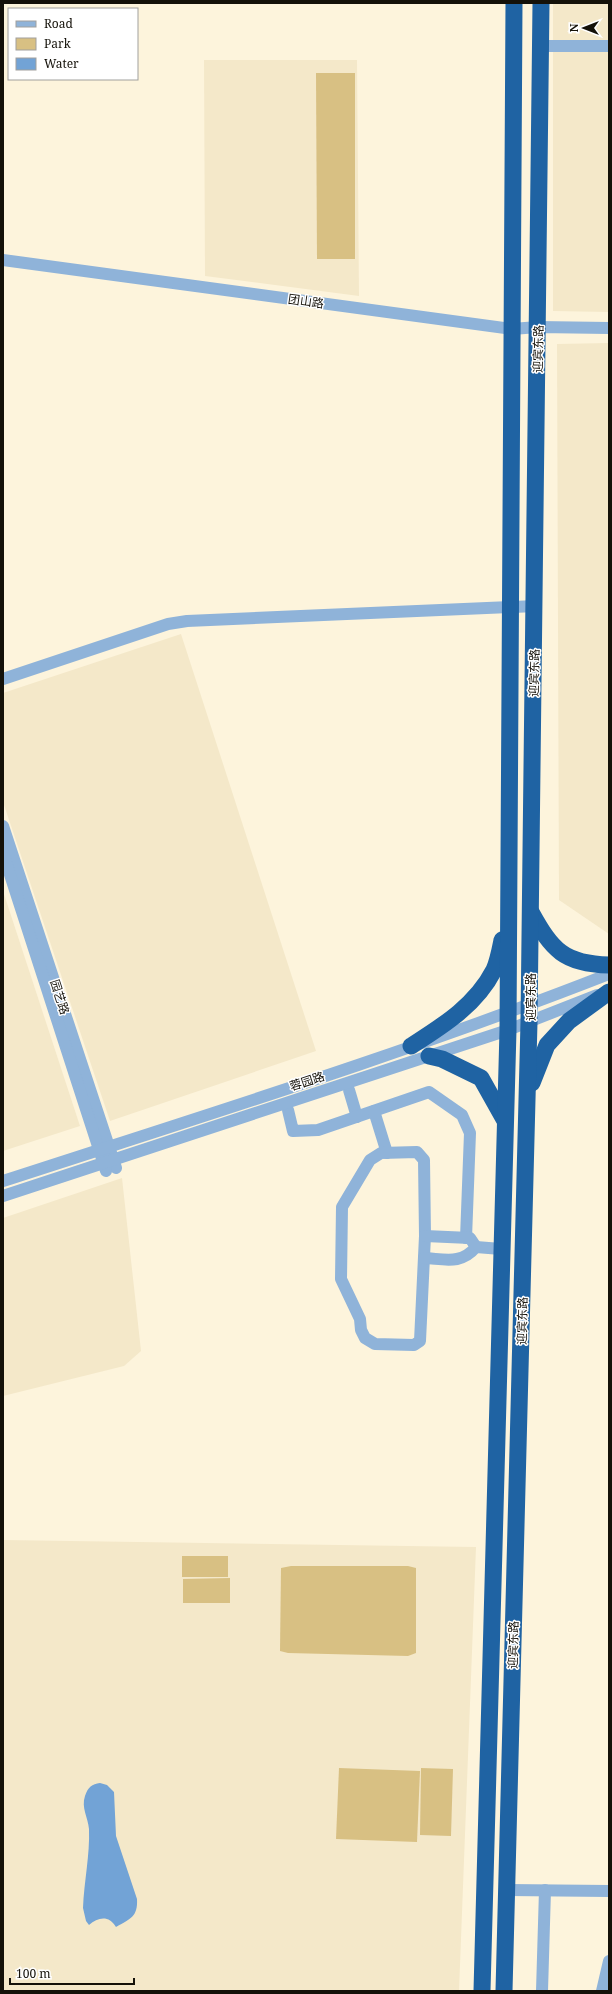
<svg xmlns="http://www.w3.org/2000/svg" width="612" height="1994" font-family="'Noto Serif','Noto Sans SC',serif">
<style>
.built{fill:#f4e8c9}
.green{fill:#d8c083}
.water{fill:#72a3d6}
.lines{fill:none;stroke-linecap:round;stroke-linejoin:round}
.minor{stroke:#8fb3d9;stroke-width:12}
.highway{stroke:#1f63a3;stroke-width:17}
.labels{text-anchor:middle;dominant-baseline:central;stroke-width:3;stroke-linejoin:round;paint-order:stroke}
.street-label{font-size:12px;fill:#141109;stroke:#fff}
</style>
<rect width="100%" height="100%" fill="#fdf4dc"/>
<g class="built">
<polygon points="553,3 609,3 609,312 553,311"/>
<polygon points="204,60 357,60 359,296 205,276"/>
<polygon points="609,343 609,934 559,900 557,344"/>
<polygon points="181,634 316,1051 110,1121 3,802 3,693"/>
<polygon points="3,891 80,1126 3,1151"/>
<polygon points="122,1178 141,1351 124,1366 3,1396 3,1218"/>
<polygon points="3,1540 476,1547 459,1991 3,1991"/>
</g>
<g class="green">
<polygon points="316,73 355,73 355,259 317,259"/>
<rect x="182" y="1556" width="46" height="21"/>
<polygon points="291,1566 408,1566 416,1568 416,1653 408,1656 288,1653 280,1651 281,1568"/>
<polygon points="230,1578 230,1603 183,1603 183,1579"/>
<polygon points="339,1768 420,1771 417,1842 336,1839"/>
<polygon points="421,1768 453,1769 451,1836 420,1835"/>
</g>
<path class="water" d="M 100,1783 L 107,1785 L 114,1792 L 116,1836 L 137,1899 C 138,1917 130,1919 116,1927 C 109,1915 98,1917 89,1925 L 86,1921 L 83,1908 C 84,1882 90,1855 89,1829 C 88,1817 81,1808 85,1796 C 88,1787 92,1784 100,1783 Z"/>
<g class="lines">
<g class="minor">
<polyline points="541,46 609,46"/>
<polyline points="3,260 512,329 538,327 609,328"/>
<polyline points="3,679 168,624 187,621 535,606"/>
<polyline points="3,826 116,1168"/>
<polyline points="3,853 106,1171"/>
<polyline points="349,1090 357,1117"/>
<polyline points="288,1110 293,1131 318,1130 429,1092 462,1115 470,1133 466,1238"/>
<polyline points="374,1111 387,1153"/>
<polygon points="417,1152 424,1160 425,1236 420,1341 414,1345 375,1344 365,1338 361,1330 360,1319 341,1279 342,1207 370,1160 381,1153"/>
<path d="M 3,1181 C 206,1115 410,1052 609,974"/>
<polyline points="3,1196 508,1030 597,995"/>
<polyline points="476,1247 501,1249"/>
<path d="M 424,1258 C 445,1259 461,1265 476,1247 L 470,1238 L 425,1236"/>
<polyline points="507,1890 609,1891"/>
<polyline points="542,1991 545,1890"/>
<polyline points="602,1991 609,1961"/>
</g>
<g class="highway">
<path d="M 531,912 C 552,950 564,964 609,965"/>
<path d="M 411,1046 C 444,1025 476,1005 494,970 C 498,961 500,950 502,940"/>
<polyline points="429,1056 442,1059 481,1078 504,1119"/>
<polyline points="532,1083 547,1045 569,1021 609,992"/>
<polyline points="482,1991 508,1030 514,3"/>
<polyline points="504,1991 529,1022 541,3"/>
</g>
</g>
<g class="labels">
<g class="street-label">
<text transform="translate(306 301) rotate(8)">团山路</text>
<text transform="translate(538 349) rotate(-89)">迎宾东路</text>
<text transform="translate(534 673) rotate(-89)">迎宾东路</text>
<text transform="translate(60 997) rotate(72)">园艺路</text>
<text transform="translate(530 997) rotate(-90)">迎宾东路</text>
<text transform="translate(307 1081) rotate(-18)">蓉园路</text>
<text transform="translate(522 1321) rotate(-89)">迎宾东路</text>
<text transform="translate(513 1645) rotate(-89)">迎宾东路</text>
</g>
</g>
<rect width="612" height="1994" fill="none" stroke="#141109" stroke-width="8"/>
<rect x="8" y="8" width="130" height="72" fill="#ffffff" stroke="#a1a09d"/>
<rect x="16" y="21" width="20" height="6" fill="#8fb3d9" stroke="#a1a09d"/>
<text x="44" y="28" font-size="12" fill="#141109">Road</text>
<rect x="16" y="38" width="20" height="12" fill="#d8c083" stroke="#a1a09d"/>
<text x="44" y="48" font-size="12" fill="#141109">Park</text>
<rect x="16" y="58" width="20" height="12" fill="#72a3d6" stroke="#a1a09d"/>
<text x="44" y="68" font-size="12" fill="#141109">Water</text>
<g transform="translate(584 28) rotate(270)" stroke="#ffffff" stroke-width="3" paint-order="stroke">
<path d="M0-3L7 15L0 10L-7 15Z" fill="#141109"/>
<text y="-6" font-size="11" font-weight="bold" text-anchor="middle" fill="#141109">N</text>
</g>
<path d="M10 1978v6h124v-6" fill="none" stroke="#141109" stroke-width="2"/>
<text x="16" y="1978" font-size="12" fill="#141109" stroke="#ffffff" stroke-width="3" paint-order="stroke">100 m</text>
</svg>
